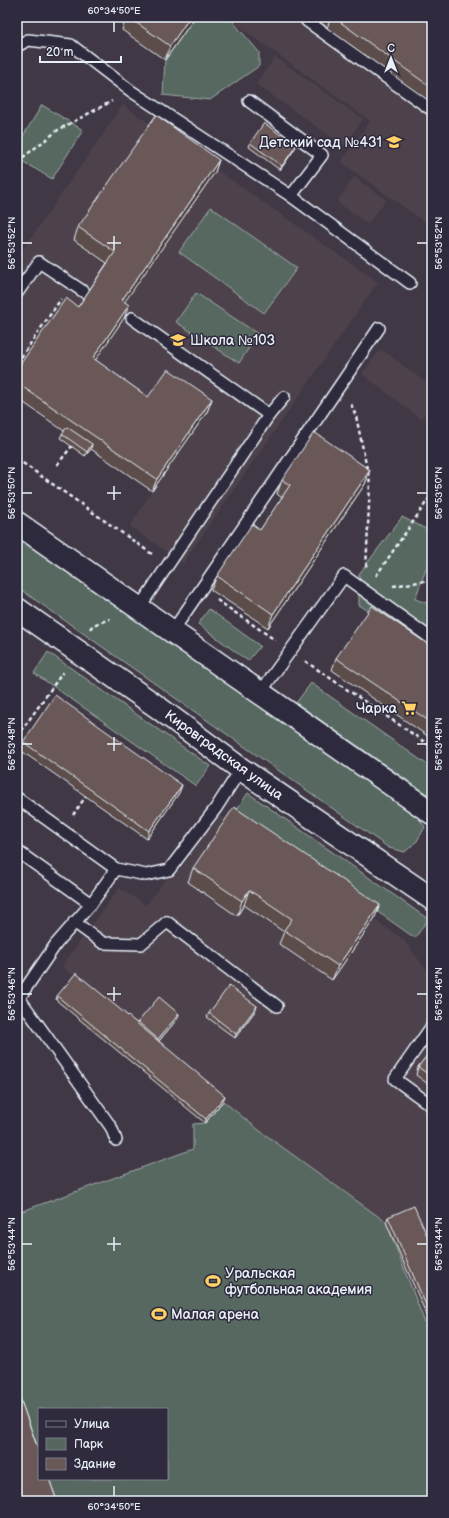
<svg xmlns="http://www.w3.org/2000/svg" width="449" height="1518" font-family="'Balsamiq Sans',sans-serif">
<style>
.built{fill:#4d424b}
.green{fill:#57675e;stroke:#a0acab;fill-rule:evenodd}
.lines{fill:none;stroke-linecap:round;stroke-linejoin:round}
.lane-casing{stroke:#e8f1f8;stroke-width:14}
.secondary-casing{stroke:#e8f1f8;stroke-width:25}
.path{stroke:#e8f1f8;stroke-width:2.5;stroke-dasharray:4 3;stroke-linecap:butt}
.lane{stroke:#2f2a3d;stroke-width:11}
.secondary{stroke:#2f2a3d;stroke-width:22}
.wall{fill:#5b4d4c;stroke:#e8f1f8}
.shaded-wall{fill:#4a3e3e;stroke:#e8f1f8}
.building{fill:#6a5958;stroke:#e8f1f8}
.ticks{fill:none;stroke:#e8f1f8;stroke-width:1.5}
.labels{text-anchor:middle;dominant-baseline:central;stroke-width:3;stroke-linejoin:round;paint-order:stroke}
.poi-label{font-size:14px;fill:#e8f1f8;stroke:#2f2a3d;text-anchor:start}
.street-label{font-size:14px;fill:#e8f1f8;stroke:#2f2a3d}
.neatline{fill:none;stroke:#e8f1f8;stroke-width:1.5}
.ticks-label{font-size:10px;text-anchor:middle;fill:#e8f1f8}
</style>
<rect width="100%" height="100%" fill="#413845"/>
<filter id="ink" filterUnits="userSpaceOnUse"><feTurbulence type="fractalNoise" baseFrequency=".025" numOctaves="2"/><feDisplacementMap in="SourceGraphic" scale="8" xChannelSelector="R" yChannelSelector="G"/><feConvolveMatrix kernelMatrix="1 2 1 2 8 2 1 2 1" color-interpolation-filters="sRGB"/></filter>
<g filter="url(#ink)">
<g class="built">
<polygon points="236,17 432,17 432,227 341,162 370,121 233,22"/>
<polygon points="275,57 363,119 344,146 256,84"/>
<polygon points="123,105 378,282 183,563 130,526 152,491 17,398 17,258"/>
<polygon points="354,177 386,200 368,224 337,202"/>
<polygon points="381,349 432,387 432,405 421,419 362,374"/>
<polygon points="219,815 403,939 432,977 432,1341 386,1222 260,1131 62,966 119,888 146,905 171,872 176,875"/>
</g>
<g class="green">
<polygon points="195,17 236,17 233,22 259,52 259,66 210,100 163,95 165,60"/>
<polygon points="42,105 83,130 52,179 17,158 17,146"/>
<polygon points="211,207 297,268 264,313 179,252"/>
<polygon points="196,293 258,334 239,363 176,322"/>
<polygon points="402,517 432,532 432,553 415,599 432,605 432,637 419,642 359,605 359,574"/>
<polygon points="17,534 415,813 425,827 417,841 405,852 389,848 17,587"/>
<polygon points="209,609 260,646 248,661 198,624"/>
<polygon points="48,652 210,766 196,786 34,673"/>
<polygon points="311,683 432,768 432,787 427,794 296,703"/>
<polygon points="248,793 428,919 415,938 235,812"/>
<path d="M 223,1101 L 260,1131 L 386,1222 L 432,1341 L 432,1501 L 17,1501 L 17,1213 L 193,1149 L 193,1124 L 205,1123 ZM 39,1409 L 167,1409 L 167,1479 L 39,1479 Z"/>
</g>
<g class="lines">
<g class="lane-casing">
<g id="lane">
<polyline points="310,17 307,21 432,110"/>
<polyline points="17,46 28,40 71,45 131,91 291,196 410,283"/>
<polyline points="249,101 322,155 291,196"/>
<polyline points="17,293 39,262 84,292"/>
<polyline points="132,318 269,415"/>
<polyline points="139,608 269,415 284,397"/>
<polyline points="172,632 379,328"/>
<polyline points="260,693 344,576 432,639"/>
<polyline points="17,798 116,869"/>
<polyline points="17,851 91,904"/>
<polyline points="74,922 103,943 141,944 167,922 277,1006"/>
<polyline points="432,1026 395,1079 432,1106"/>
<polyline points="116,1140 111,1127 19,998 56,944 91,904 116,869 146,875 169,870 216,808 241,769"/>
</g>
</g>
<g class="secondary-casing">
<g id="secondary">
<polyline points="17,523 432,813"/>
<polyline points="17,609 156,706 241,769 432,899"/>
</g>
</g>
<g class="path">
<polyline points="17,162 58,130 112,101"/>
<polyline points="17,363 61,299"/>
<polyline points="351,404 356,416 370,483 366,569"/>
<polyline points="17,459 152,554"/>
<polyline points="57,465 72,446"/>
<polyline points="376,576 432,494"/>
<polyline points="393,586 432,580"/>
<polyline points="217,600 275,640"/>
<polyline points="90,629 93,625 110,619"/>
<polyline points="305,661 432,747"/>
<polyline points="17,737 63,672"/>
<polyline points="73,815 86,796"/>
</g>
<use href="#lane" class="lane"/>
<use href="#secondary" class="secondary"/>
</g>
<g class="wall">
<polygon points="126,17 195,17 165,60 122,30"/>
<polygon points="331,17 432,17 432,103 327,28"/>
<polygon points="250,143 294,150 280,170 249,147"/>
<polygon points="219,160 215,172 124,302 124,318 95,360 148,397 212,399 207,412 152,491 91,449 85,456 60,438 62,434 64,431 17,398 17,369 78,307 107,263 74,240 78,227"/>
<polygon points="370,470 365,484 268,628 211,590 217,576 260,530 282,498 277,494 282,480"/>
<polygon points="432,647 432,739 332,670 336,658"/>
<polygon points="23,742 182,785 179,793 147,839 20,750"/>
<polygon points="193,868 380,905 374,919 332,980 279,944 284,932 244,905 237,916 188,882"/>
<polygon points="57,996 137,1023 138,1022 178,1018 159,1041 223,1101 205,1123 56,1000"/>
<polygon points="257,1006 255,1011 235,1038 207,1017 209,1013"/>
<polygon points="432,1049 432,1087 416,1075 418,1067"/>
<polygon points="388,1217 432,1247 432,1327 386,1222"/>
<polygon points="17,1390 57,1501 17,1501"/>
</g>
<g class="shaded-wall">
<polygon points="190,17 195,17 165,60 170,46"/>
<polygon points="296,146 294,150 280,170 282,166"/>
<polygon points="219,160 215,172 117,313 122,300"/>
<polygon points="129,305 124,318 88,371 93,358"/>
<polygon points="212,399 207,412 152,491 157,479"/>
<polygon points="92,444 91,449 85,456 87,452"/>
<polygon points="370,470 365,484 268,628 273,614"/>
<polygon points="23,662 20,672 17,676 17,671"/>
<polygon points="182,785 179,793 147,839 149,831"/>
<polygon points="249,890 244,905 237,916 242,901"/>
<polygon points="380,905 374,919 332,980 338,966"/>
<polygon points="257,1006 255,1011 235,1038 236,1034"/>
<polygon points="179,1014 178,1018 157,1043 158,1039"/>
<polygon points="225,1096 223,1101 205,1123 206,1119"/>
</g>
<g class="building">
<polygon points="128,17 190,17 170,46"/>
<polygon points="333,17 432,17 432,88"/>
<polygon points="156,115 219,160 122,300 129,305 93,358 148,397 168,369 212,399 157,479 17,383 17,369 66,298 78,307 115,252 78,227"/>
<polygon points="264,123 296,146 282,166 250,143"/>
<polygon points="67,427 92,444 87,452 62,434"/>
<polygon points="314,432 370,470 273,614 217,576 252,524 260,530 290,485 282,480"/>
<polygon points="372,606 432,647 432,723 336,658"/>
<polygon points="17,657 23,662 17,671"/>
<polygon points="55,695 182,785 149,831 23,742"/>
<polygon points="234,807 380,905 338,966 284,930 292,919 249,890 242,901 193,868"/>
<polygon points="76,973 225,1096 206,1119 57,996"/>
<polygon points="229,986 257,1006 236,1034 209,1013"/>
<polygon points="159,997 179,1014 158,1039 138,1022"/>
<polygon points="432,1049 432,1077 418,1067"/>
<polygon points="414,1206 432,1247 432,1319 388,1217"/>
<polygon points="17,1390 39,1452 39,1479 49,1479 57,1501 23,1501 17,1485"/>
</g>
</g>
<path class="ticks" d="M 114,22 L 114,32M 114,236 L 114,250M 22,243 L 32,243M 107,243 L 121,243M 417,243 L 427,243M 114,486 L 114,500M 22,493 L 32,493M 107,493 L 121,493M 417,493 L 427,493M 114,737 L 114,751M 22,744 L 32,744M 107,744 L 121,744M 417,744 L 427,744M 114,987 L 114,1001M 22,994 L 32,994M 107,994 L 121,994M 417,994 L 427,994M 114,1237 L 114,1251M 22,1244 L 32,1244M 107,1244 L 121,1244M 417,1244 L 427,1244M 114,1486 L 114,1496"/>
<defs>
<g id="school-bare" transform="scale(1.2)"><path d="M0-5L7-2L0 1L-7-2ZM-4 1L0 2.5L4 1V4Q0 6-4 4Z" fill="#ffd166" stroke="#2f2a3d" stroke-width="2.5" paint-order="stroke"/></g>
<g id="supermarket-bare" transform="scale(1.2)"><path d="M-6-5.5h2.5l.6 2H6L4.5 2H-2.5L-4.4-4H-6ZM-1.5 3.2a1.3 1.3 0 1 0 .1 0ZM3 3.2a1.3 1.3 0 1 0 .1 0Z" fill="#ffd166" stroke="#2f2a3d" stroke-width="2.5" paint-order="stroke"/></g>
<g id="stadium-bare" transform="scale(1.2)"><path d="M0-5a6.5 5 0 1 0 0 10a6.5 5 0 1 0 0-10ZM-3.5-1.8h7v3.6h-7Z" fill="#ffd166" stroke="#2f2a3d" stroke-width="2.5" paint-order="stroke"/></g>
</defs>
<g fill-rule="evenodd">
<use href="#school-bare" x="394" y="142"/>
<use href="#school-bare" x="178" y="340"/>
<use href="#supermarket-bare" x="409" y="708"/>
<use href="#stadium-bare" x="213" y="1281"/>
<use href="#stadium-bare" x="159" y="1314"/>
</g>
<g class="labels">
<g class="poi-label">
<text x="382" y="142" text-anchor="end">Детский сад №431</text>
<text x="190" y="340">Школа №103</text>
<text x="397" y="708" text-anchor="end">Чарка</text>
<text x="225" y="1273">Уральская<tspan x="225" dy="16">футбольная академия</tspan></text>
<text x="171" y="1314">Малая арена</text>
</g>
<g class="street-label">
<text transform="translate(224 755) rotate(36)">Кировградская улица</text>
</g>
</g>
<rect width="449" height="1518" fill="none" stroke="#2f2a3d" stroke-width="44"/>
<rect x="38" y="1408" width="130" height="72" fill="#2f2a3d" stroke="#797a88"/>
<rect x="46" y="1421" width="20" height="6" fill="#2f2a3d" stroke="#797a88"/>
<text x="74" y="1428" font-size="12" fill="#e8f1f8">Улица</text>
<rect x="46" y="1438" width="20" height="12" fill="#57675e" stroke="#797a88"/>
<text x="74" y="1448" font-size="12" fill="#e8f1f8">Парк</text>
<rect x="46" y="1458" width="20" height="12" fill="#6a5958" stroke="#797a88"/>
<text x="74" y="1468" font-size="12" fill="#e8f1f8">Здание</text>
<g transform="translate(391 58)" stroke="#2f2a3d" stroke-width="3" paint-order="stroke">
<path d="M0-3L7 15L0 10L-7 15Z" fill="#e8f1f8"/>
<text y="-6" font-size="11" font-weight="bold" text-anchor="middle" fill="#e8f1f8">С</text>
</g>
<path d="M40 56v6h81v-6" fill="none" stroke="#e8f1f8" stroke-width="2"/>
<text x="46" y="56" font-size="12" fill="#e8f1f8" stroke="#2f2a3d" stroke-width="3" paint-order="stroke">20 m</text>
<rect x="22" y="22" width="405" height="1474" class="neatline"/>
<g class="ticks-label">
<text x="114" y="14">60°34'50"E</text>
<text transform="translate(11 243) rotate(-90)" y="4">56°53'52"N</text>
<text transform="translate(438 243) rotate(-90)" y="4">56°53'52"N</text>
<text transform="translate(11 493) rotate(-90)" y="4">56°53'50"N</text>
<text transform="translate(438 493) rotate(-90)" y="4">56°53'50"N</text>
<text transform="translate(11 744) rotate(-90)" y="4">56°53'48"N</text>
<text transform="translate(438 744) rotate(-90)" y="4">56°53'48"N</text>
<text transform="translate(11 994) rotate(-90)" y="4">56°53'46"N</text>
<text transform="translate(438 994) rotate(-90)" y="4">56°53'46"N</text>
<text transform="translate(11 1244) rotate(-90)" y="4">56°53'44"N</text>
<text transform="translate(438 1244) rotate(-90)" y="4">56°53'44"N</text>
<text x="114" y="1510">60°34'50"E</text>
</g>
</svg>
